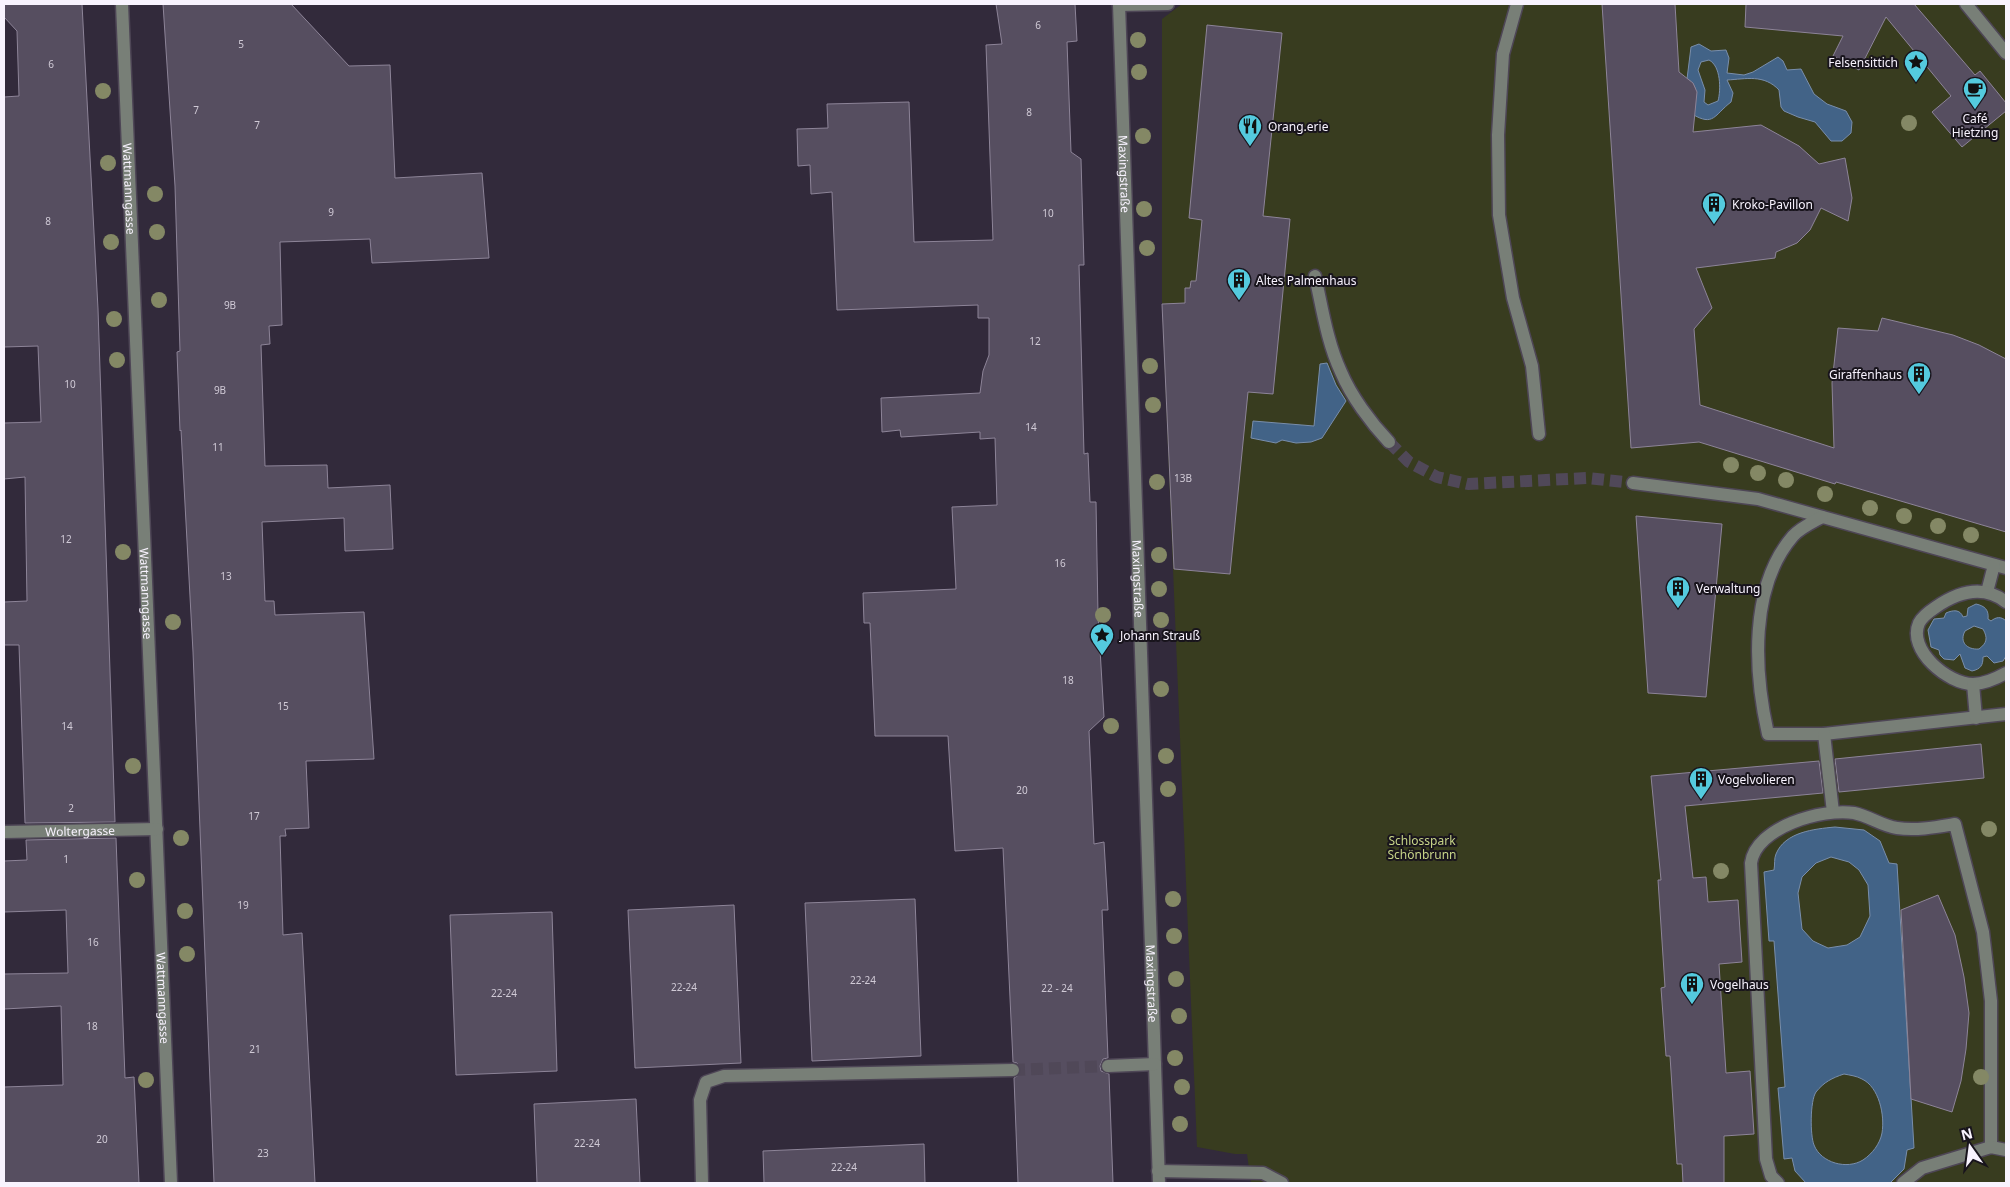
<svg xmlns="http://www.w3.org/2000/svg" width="2010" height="1187" font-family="'Noto Sans',sans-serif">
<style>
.green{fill:#383c1f}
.water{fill:#426387;stroke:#798eab;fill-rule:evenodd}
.building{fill:#564e60;stroke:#8d8498}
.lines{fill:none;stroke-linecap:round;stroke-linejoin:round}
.minor-tunnel{stroke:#504858;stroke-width:12;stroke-dasharray:12 6;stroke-linecap:butt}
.minor-casing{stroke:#4e4656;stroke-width:15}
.minor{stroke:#787f77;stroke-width:12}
.tree{fill:#848865}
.labels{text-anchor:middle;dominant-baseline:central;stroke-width:4;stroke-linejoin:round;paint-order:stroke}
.number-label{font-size:10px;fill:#d0cad6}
.poi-label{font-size:12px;fill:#f8f3fe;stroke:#18141c;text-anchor:start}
.street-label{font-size:12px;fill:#f8f3fe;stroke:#18141c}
.park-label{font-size:12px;fill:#c7d488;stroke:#18141c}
</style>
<rect width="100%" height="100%" fill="#322a3b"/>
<polygon class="green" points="1182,4 2006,4 2006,1183 1251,1183 1247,1154 1235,1154 1197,1147 1162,304 1162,19"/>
<g class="water">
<path d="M 1699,44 L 1711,51 L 1726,50 L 1729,58 L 1727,73 L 1744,75 L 1753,72 L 1778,57 L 1783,61 L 1787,70 L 1801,69 L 1814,94 L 1827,104 L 1846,111 L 1852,122 L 1851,133 L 1842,141 L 1831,141 L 1815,122 L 1798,117 L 1784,111 L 1781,107 L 1779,90 C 1764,74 1746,79 1727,80 L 1733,93 L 1731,102 C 1714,115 1714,127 1692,114 C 1695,101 1701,86 1687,79 L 1691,47 ZM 1709,60 C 1721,66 1721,90 1718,101 L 1708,105 L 1704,102 L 1705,90 L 1698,70 L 1701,62 Z"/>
<polygon points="1327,363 1336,385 1346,401 1322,438 1311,442 1296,443 1282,440 1276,443 1251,438 1253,421 1314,426 1320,364"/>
<path d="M 1976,604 C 1985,606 1989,610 1988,619 L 1991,621 C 1996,617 2001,616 2006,621 L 2006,656 L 2003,661 L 1994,663 L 1987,656 L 1983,657 C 1983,665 1981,669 1972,671 L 1965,668 L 1960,654 L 1954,660 L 1944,659 L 1940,655 L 1939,650 L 1931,647 L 1928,630 L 1934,619 L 1944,618 L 1946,613 C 1953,610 1960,609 1963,617 L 1967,616 L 1968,608 ZM 1974,626 L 1983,629 C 1988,638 1987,643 1979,649 C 1967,650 1959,642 1965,631 Z"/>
<path d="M 1835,827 L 1864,830 L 1880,841 L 1889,863 L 1897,864 L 1914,1148 L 1907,1150 L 1904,1169 L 1890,1183 L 1806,1183 L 1795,1171 L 1792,1158 L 1784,1159 L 1778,1088 L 1785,1087 L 1774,941 L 1769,941 L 1764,872 L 1774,870 C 1775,865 1774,858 1776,854 C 1785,832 1814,829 1835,827 ZM 1831,857 L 1849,862 L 1859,870 L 1868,885 L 1870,916 L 1860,937 L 1847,945 L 1828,948 L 1813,941 L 1802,929 L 1798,893 L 1802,877 L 1816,863 ZM 1844,1074 C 1849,1075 1857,1076 1862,1079 C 1879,1087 1885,1115 1882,1133 C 1880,1144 1872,1154 1863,1160 C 1847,1170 1821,1163 1814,1145 C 1810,1135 1810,1101 1816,1092 C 1824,1082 1832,1078 1844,1074 Z"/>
</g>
<g class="building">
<polygon points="4,4 82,4 98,309 115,822 25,823 19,645 4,645 4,602 27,601 25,477 4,479 4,423 41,422 38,346 4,347 4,97 19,96 17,31 4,17"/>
<polygon points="163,4 291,4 349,66 390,65 395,178 482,173 489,258 372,263 370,239 280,242 282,325 269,326 270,344 261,345 265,466 327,465 328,488 390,485 393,549 345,551 344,518 262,522 265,601 274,601 275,615 364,612 374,759 306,761 309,828 285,829 286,836 280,836 283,935 302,933 315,1183 214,1183 193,652 181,430 180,431 177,352 180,351 175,186"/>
<polygon points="996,4 1075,4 1077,41 1067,42 1071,152 1081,159 1084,265 1079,265 1084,454 1088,453 1090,502 1096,502 1098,615 1104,717 1089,731 1094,844 1104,842 1108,910 1102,910 1108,1058 1103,1059 1100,1066 1101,1071 1109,1074 1113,1183 1018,1183 1014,1078 1020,1074 1021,1069 1017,1063 1013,1062 1003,848 955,851 948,736 875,736 870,623 864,623 863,593 956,589 952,507 997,505 995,438 980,439 980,432 901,437 900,430 882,432 881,398 980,393 983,371 989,355 989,318 978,318 978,305 837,310 832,192 811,194 810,165 798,166 797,129 828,128 827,104 909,102 914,242 993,240 986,45 1002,44"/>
<polygon points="1602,4 1675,4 1679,72 1693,83 1697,92 1693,132 1761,125 1799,146 1819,164 1845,158 1852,198 1848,221 1821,208 1810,230 1797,243 1776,252 1775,258 1696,268 1712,308 1694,329 1700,405 1834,448 1832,383 1838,328 1878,331 1882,318 1953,335 1979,345 2006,359 2006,532 1836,482 1835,484 1699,442 1631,448"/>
<polygon points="1746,4 1914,4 1975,75 1980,71 2006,103 2006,111 1962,147 1932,112 1951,96 1886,17 1859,70 1833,56 1843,36 1745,27"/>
<polygon points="1207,25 1282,33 1263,216 1290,219 1273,394 1248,392 1230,574 1174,569 1162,304 1185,303 1185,288 1190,288 1191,281 1196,281 1202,220 1189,218"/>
<polygon points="1636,516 1722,524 1706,697 1648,693"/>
<polygon points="1981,744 1984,778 1839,792 1835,759"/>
<polygon points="1819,761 1823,793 1685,806 1693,878 1706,877 1708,902 1738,900 1742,962 1719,964 1726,1073 1750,1071 1754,1134 1724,1136 1724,1183 1683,1183 1682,1164 1677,1164 1670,1056 1666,1056 1661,988 1665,987 1658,880 1661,880 1651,776"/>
<polygon points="116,838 125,1078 134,1077 139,1183 4,1183 4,1087 63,1085 61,1006 4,1009 4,974 68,973 66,910 4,912 4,861 27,860 26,840"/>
<polygon points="1938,895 1955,935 1964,977 1969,1013 1966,1049 1961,1081 1952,1112 1911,1099 1901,910"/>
<polygon points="915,899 921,1056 812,1061 805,903"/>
<polygon points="734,905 741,1063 635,1068 628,910"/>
<polygon points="552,912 557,1071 456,1075 450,915"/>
<polygon points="636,1099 640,1183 537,1183 534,1104"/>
<polygon points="924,1144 925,1183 764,1183 763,1151"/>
</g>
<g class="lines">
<g class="minor-tunnel">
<polyline points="1389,442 1409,462 1437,477 1468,484 1587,478 1633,483"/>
<polyline points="1013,1070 1108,1066"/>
</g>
<g class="minor-casing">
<g id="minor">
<path id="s1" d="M 122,4 L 171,1183"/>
<path id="s2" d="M 1119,4 L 1159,1183"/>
<polyline points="1517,4 1503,54 1498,135 1499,215 1513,298 1532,366 1539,434"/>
<polyline points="1966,4 2006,53"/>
<polyline points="1119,5 1168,4"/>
<path d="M 1315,276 C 1322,307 1327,342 1341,372 C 1351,396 1371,423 1389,442"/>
<polyline points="1633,483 1758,499 2006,568"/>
<path d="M 1822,517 C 1813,522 1800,528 1793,536 C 1749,587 1754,672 1768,734 L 1824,734 L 2006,714"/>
<polyline points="1987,592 1994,565"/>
<path d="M 2006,602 C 1983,584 1958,592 1936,607 C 1930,611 1922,617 1919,623 C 1907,650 1948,684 1973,684 C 1984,684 1997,678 2006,673"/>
<polyline points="1973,684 1976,718"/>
<polyline points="1824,734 1833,812"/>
<path id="s3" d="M 4,832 L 157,829"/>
<polyline points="1108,1066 1155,1064"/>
<polyline points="1158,1171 1263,1173 1282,1183"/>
<polyline points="702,1183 700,1100 706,1082 724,1076 1013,1070"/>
<path d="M 1778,1183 L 1771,1176 L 1766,1159 L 1751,863 C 1756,827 1822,808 1854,813 C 1869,816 1882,826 1897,828 C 1916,831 1937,827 1955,824 L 1983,932 L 1991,1001 L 1991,1147"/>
<polyline points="1903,1183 1922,1168 1991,1147 2006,1150"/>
</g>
</g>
<use href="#minor" class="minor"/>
</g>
<g class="tree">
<circle cx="1138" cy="40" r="8"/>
<circle cx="1139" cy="72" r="8"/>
<circle cx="103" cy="91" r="8"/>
<circle cx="1909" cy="123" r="8"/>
<circle cx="1143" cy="136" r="8"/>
<circle cx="108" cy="163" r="8"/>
<circle cx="155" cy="194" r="8"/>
<circle cx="1144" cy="209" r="8"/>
<circle cx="157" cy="232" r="8"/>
<circle cx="111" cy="242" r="8"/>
<circle cx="1147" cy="248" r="8"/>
<circle cx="159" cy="300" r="8"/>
<circle cx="114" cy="319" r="8"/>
<circle cx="117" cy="360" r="8"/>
<circle cx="1150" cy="366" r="8"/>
<circle cx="1153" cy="405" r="8"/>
<circle cx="1731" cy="465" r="8"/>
<circle cx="1758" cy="473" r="8"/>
<circle cx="1786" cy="480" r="8"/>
<circle cx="1157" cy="482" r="8"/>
<circle cx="1825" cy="494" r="8"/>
<circle cx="1870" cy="508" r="8"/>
<circle cx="1904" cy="516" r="8"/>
<circle cx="1938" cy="526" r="8"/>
<circle cx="1971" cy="535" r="8"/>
<circle cx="123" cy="552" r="8"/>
<circle cx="1159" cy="555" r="8"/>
<circle cx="1159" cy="589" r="8"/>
<circle cx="1103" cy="615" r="8"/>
<circle cx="1161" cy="620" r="8"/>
<circle cx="173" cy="622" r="8"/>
<circle cx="1161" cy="689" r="8"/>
<circle cx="1111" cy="726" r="8"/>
<circle cx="1166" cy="756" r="8"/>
<circle cx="133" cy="766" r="8"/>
<circle cx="1168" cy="789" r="8"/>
<circle cx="1989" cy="829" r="8"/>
<circle cx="181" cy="838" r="8"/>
<circle cx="1721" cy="871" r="8"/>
<circle cx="137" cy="880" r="8"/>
<circle cx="1173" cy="899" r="8"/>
<circle cx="185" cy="911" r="8"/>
<circle cx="1174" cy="936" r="8"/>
<circle cx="187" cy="954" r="8"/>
<circle cx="1176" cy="979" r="8"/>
<circle cx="1179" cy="1016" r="8"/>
<circle cx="1175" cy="1058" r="8"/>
<circle cx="1981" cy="1077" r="8"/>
<circle cx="146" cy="1080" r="8"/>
<circle cx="1182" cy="1087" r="8"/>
<circle cx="1180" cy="1124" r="8"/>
</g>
<defs>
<g id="sight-pin" transform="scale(1.25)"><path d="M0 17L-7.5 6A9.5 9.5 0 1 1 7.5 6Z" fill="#54cade" stroke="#18141c"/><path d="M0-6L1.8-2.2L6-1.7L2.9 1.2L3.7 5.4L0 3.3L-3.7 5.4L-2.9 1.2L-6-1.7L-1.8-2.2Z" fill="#111"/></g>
<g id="cafe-pin" transform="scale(1.25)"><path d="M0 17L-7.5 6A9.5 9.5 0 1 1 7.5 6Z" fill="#54cade" stroke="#18141c"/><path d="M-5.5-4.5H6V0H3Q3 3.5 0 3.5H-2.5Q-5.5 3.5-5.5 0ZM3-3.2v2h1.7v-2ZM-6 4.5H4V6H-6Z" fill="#111"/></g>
<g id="restaurant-pin" transform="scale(1.25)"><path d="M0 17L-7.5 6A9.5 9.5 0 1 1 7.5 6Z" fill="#54cade" stroke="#18141c"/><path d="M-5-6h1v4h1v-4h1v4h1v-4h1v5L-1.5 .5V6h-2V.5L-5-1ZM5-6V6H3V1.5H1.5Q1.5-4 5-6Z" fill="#111"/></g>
<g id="building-pin" transform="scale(1.25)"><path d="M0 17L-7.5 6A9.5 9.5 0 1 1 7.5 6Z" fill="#54cade" stroke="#18141c"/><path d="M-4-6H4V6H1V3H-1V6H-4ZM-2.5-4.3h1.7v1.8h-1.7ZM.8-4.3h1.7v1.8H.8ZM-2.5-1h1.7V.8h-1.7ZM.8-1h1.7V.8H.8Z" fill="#111"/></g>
</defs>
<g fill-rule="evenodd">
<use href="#sight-pin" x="1916" y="62"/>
<use href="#cafe-pin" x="1975" y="89"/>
<use href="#restaurant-pin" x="1250" y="126"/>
<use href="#building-pin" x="1714" y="204"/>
<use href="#building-pin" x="1239" y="280"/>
<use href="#building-pin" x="1919" y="374"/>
<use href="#building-pin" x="1678" y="588"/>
<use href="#sight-pin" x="1102" y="635"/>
<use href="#building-pin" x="1701" y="779"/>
<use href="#building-pin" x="1692" y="984"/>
</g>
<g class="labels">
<g class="number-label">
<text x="1038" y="25">6</text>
<text x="241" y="44">5</text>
<text x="51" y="64">6</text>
<text x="196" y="110">7</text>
<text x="1029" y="112">8</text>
<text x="257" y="125">7</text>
<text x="331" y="212">9</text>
<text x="1048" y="213">10</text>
<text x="48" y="221">8</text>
<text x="230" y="305">9B</text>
<text x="1035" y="341">12</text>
<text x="70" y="384">10</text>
<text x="220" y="390">9B</text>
<text x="1031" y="427">14</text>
<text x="218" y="447">11</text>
<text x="1183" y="478">13B</text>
<text x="66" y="539">12</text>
<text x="1060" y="563">16</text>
<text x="226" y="576">13</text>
<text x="1068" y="680">18</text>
<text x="283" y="706">15</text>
<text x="67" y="726">14</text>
<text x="1022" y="790">20</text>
<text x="71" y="808">2</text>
<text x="254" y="816">17</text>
<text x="66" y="859">1</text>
<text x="243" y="905">19</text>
<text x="93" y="942">16</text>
<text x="863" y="980">22-24</text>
<text x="684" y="987">22-24</text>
<text x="1057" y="988">22 - 24</text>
<text x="504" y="993">22-24</text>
<text x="92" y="1026">18</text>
<text x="255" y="1049">21</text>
<text x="102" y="1139">20</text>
<text x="587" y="1143">22-24</text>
<text x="263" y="1153">23</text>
<text x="844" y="1167">22-24</text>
</g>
<g class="poi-label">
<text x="1898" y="62" text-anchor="end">Felsensittich</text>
<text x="1975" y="118" text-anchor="middle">Café<tspan x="1975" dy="14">Hietzing</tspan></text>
<text x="1268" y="126">Orang.erie</text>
<text x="1732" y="204">Kroko-Pavillon</text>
<text x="1256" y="280">Altes Palmenhaus</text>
<text x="1902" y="374" text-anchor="end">Giraffenhaus</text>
<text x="1696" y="588">Verwaltung</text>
<text x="1120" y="635">Johann Strauß</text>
<text x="1718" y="779">Vogelvolieren</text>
<text x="1710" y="984">Vogelhaus</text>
</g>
<g class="street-label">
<text stroke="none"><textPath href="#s2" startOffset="170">Maxingstraße</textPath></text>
<text stroke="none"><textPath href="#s1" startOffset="185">Wattmanngasse</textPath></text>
<text stroke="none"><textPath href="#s2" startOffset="575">Maxingstraße</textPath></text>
<text stroke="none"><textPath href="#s1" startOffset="590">Wattmanngasse</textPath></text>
<text stroke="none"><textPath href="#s3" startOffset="76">Woltergasse</textPath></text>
<text stroke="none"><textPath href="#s2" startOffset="980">Maxingstraße</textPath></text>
<text stroke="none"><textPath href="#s1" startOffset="995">Wattmanngasse</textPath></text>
</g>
<g class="park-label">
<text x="1422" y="840">Schlosspark<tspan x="1422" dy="14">Schönbrunn</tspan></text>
</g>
</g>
<rect width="2010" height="1187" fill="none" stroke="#f8f3fe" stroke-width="10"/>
<g transform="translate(1970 1147) rotate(346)" stroke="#18141c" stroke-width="4" paint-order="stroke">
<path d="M0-4L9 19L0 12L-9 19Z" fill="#f8f3fe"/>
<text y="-8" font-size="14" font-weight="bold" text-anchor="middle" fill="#f8f3fe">N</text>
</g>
</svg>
